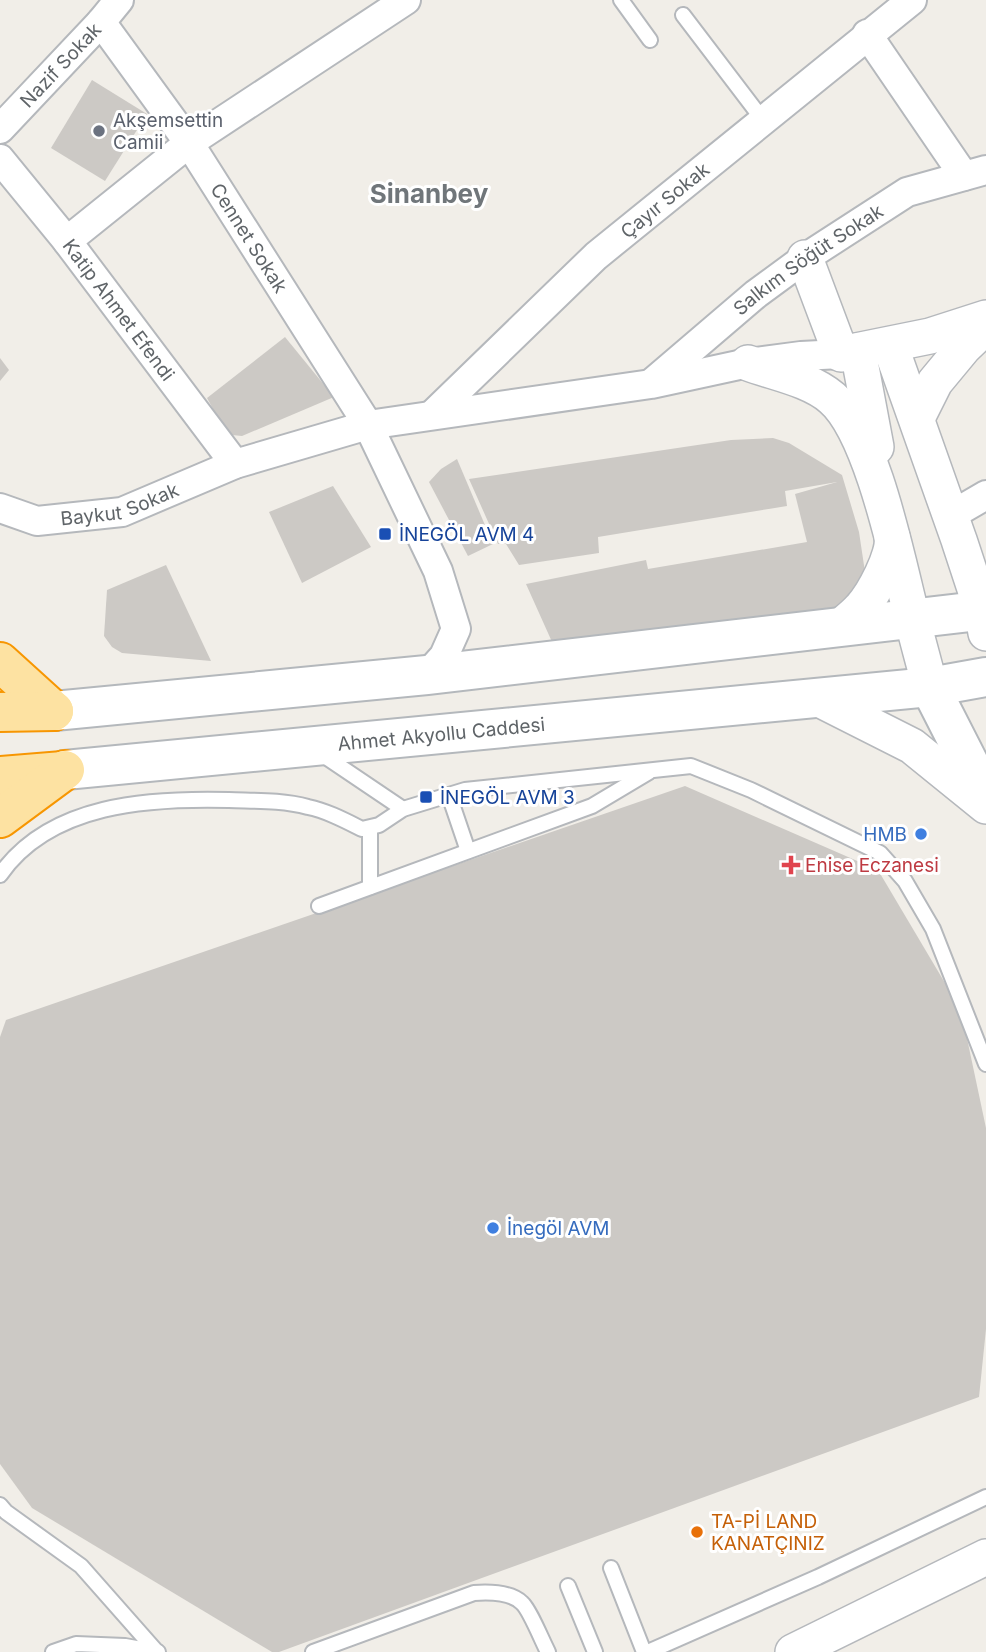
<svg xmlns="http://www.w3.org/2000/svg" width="986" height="1652" font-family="Inter,sans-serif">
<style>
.building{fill:#ccc9c5}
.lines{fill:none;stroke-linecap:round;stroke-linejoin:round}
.service-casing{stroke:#b5b8bc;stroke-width:18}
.minor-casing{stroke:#b5b8bc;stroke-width:32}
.tertiary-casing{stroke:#b5b8bc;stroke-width:38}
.secondary-casing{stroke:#b4b8bc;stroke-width:42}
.trunk-casing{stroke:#f79602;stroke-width:42}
.service{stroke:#fff;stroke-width:14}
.minor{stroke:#fff;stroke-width:28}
.tertiary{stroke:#fff;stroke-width:35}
.secondary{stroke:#fff;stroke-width:38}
.trunk{stroke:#fde2a2;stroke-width:38}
.worship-dot{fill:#6b7280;stroke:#fff;stroke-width:2.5}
.transit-dot{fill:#1a4fb4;stroke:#fff;stroke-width:2.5}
.shop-dot{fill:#3f7fe0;stroke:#fff;stroke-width:2.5}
.health-dot{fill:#e0444e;stroke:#fff;stroke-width:2.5}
.food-dot{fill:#e8710a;stroke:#fff;stroke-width:2.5}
.labels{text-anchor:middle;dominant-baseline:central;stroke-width:6;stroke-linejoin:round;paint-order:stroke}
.street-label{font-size:19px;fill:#5f6468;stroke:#fff}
.worship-label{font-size:19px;fill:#5b616d;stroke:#fff;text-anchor:start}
.transit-label{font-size:19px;fill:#164399;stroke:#fff;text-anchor:start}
.shop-label{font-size:19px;fill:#366cbe;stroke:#fff;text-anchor:end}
.health-label{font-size:19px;fill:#be3a42;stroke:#fff;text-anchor:start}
.food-label{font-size:19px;fill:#c56008;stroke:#fff;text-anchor:start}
.district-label{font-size:26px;font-weight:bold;fill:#70767a;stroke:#fff}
</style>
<rect width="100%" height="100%" fill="#f1eee8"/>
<g class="building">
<polygon points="92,80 147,114 105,181 51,148"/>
<polygon points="285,337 334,397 242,436 232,435 224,429 207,398"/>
<polygon points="0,358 9,370 0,381"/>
<polygon points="773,438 789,443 842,475 859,532 865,572 840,613 557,653 526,584 646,560 648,569 807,542 795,494 837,482 785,491 787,506 598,537 599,553 519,565 506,544 498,544 469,479 731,440"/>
<polygon points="457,459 493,544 468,556 429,482 441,469"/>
<polygon points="333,486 371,547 302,583 269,512"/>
<polygon points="166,565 211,661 122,653 112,647 104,636 107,590"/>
<polygon points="685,786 878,870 961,1010 986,1128 986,1329 979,1397 279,1652 272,1652 32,1508 0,1464 0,1037 6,1020"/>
</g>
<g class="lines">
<g class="service-casing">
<g id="service">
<polyline points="621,0 650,40"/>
<polyline points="683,15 763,120"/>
<polyline points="320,753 403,809"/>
<polyline points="449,795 468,851"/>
<polyline points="370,828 370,887"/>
<path d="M 0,875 C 50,803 150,798 229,800 C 255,801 282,800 308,807 C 327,811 344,820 362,829 L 379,825 L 403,809 L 465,790 L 691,766 L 751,790 L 880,853 L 905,881 L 933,929 L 986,1064"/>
<polyline points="319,906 592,806 649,772"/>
<polyline points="0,1505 6,1512 81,1566 156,1651"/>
<polyline points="611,1568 644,1652"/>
<polyline points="568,1586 595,1652"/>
<polyline points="53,1652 76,1644 125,1646 158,1652"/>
<path d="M 313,1652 L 474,1593 C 488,1592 511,1592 522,1603 C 530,1610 542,1641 548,1652"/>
<polyline points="648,1652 818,1577 986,1497"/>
</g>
</g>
<g class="minor-casing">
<g id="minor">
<path id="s1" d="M 101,22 L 189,143 L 368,425 L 438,571 L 456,629 L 444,656 L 427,675"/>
<polyline points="867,34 964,176"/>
<path id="s2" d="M 0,129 L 101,22 L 119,0"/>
<path id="s3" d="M 0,159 L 67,241 L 235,464"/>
<polyline points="67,241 189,143 406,0"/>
<path id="s4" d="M 653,382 L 756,294 L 805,258 L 907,192 L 986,170"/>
<path id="s5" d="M 432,415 L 596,256 L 912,0"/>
<path id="s6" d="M 0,508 L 37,521 L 122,512 L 235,464 L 368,425 L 651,384 L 748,363 L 801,356 L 841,354"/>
<polyline points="950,516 986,495"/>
</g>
</g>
<g class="tertiary-casing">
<g id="tertiary">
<polyline points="805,258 841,354 930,336 986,318"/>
<polyline points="890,345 959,540 982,610 986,633"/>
<polyline points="858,351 876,447"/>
<path d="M 748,363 C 775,373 810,379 832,398 C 871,431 896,553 909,605 C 915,632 923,659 930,687"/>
<polyline points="917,418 935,382 964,347 986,326"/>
<path d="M 840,627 C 847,621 855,615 861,608 C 873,595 895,555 892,537"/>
<polyline points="817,698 912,746 986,806"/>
<polyline points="793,1652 986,1557"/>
</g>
</g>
<g class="secondary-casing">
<g id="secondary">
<polyline points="930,687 986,797"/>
<polyline points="54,711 427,675 986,610"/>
<path id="s7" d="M 65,770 L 930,687 L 986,677"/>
</g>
</g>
<g class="trunk-casing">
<g id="trunk">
<polyline points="0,662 54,711"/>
<polyline points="0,712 54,711"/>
<polyline points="0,776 63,771"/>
<polyline points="0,818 65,770"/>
</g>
</g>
<use href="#service" class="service"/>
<use href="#minor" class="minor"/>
<use href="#tertiary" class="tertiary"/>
<use href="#secondary" class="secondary"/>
<use href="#trunk" class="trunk"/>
</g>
<circle class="worship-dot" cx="99" cy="131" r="7"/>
<g class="transit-dot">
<rect x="378" y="527" width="14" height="14" rx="3.5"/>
<rect x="419" y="790" width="14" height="14" rx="3.5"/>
</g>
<g class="shop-dot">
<circle cx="921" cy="834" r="7"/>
<circle cx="493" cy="1228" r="7"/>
</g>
<path class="health-dot" d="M787.5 854.5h7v7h7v7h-7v7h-7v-7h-7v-7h7z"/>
<circle class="food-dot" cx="697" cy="1532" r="7"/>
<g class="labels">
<g class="street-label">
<text stroke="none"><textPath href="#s2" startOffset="88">Nazif Sokak</textPath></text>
<text stroke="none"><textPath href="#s5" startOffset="317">Çayır Sokak</textPath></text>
<text stroke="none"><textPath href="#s1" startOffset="262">Cennet Sokak</textPath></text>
<text stroke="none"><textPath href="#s4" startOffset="198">Salkım Söğüt Sokak</textPath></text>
<text stroke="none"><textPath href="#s3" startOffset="192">Katip Ahmet Efendi</textPath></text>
<text stroke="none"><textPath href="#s6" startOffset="124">Baykut Sokak</textPath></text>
<text stroke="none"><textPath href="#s7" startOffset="378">Ahmet Akyollu Caddesi</textPath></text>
</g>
<g class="worship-label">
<text x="113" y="120">Akşemsettin<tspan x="113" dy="22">Camii</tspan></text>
</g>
<g class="transit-label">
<text x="399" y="534">İNEGÖL AVM 4</text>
<text x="440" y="797">İNEGÖL AVM 3</text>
</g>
<g class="shop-label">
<text x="907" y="834">HMB</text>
<text x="507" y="1228" text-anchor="start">İnegöl AVM</text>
</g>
<g class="health-label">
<text x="805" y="865">Enise Eczanesi</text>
</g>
<g class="food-label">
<text x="711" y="1521">TA-Pİ LAND<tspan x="711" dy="22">KANATÇINIZ</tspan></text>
</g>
<g class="district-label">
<text x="429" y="193">Sinanbey</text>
</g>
</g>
</svg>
